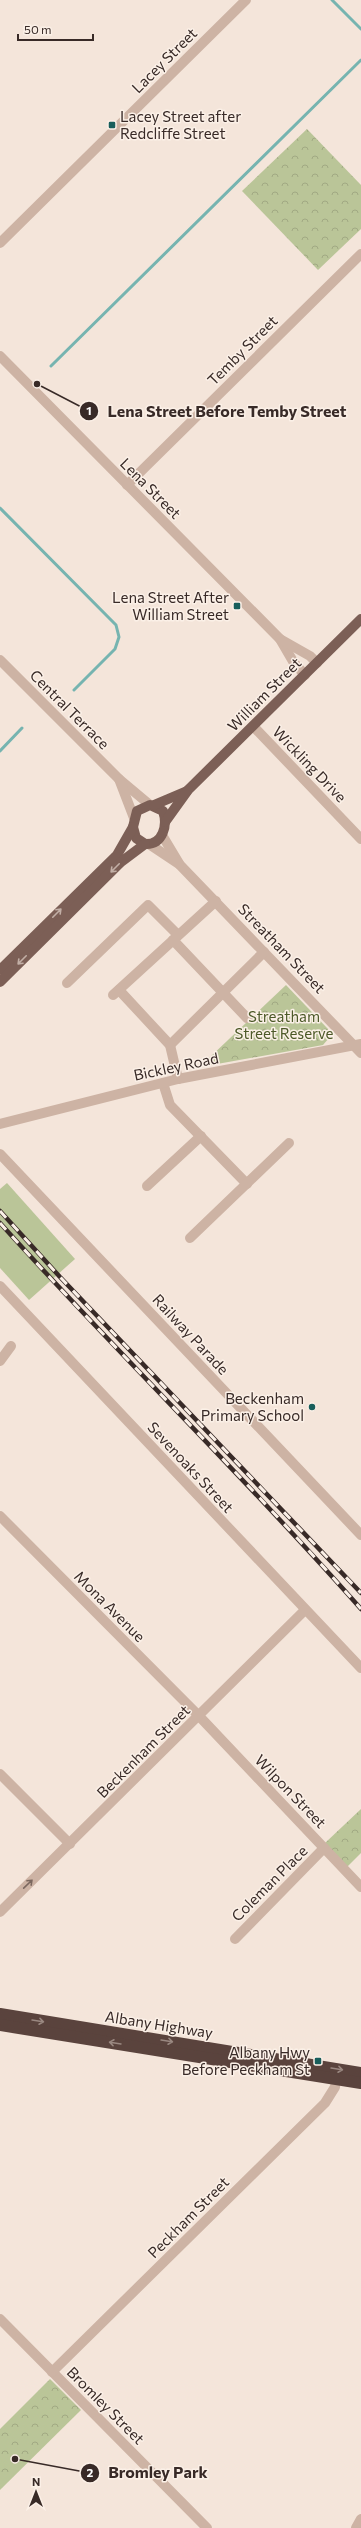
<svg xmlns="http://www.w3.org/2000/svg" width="361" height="2528" font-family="Commissioner,sans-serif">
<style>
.park{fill:url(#park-crowns)}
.garden{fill:#bac598}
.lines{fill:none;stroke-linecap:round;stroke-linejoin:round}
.stream{stroke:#76b4b0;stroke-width:3}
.minor{stroke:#cdb3a4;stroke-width:10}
.major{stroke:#7c5f56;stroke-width:10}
.highway{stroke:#5a433d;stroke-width:12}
.rail-casing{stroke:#382a27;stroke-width:4.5}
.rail{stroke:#fbf0e7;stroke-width:3;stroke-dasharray:9;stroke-linecap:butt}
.oneway{stroke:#c2afa6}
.oneway2{stroke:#7b685f}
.oneway3{stroke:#9a8881}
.poi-dot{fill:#185e5b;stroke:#fbf0e7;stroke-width:1.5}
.labels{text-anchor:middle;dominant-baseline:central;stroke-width:3;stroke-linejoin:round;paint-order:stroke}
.street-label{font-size:15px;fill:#382a27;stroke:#fbf0e7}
.poi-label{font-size:15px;fill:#382a27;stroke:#fbf0e7;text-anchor:end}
.park-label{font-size:15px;fill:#4c5928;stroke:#fbf0e7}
.leader{fill:none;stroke:#382a27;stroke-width:1.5}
.callout-dot{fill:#382a27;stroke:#fbf0e7;stroke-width:1.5}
.mark-label{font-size:12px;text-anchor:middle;font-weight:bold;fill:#fff}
.callout-label{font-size:16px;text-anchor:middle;font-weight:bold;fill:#382a27;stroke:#fbf0e7;stroke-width:3;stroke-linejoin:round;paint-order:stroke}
</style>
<defs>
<pattern id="park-crowns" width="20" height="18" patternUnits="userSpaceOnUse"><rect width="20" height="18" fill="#bac598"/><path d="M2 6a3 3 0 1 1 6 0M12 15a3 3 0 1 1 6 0" fill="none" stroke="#a1a983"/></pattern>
</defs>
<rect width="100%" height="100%" fill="#f4e5da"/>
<g class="park">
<polygon points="307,129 361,185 361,229 318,270 242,191"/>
<polygon points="286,985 328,1029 329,1038 323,1045 206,1066 208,1059"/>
<polygon points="361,1809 361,1853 347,1867 325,1843"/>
<polygon points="50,2379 81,2410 0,2490 0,2429"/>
</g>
<polygon class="garden" points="7,1183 75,1259 29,1300 0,1268 0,1189"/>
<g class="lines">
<g class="stream">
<polyline points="332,0 361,29"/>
<polyline points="51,366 361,60"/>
<polyline points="0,508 116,625 119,637 115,649 74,690"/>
<polyline points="0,751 22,728"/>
</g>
<g class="minor">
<polyline points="0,243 246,0"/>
<polyline points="0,356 280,639 294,663 305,675"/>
<polyline points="127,485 361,254"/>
<polyline points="280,639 310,656 317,663"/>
<polyline points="0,660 119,779 150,805"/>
<polyline points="253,726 361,839"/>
<polyline points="119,779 134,818"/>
<polyline points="162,835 180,865 361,1053"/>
<polyline points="149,844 179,864"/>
<polyline points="173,940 247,1018"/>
<polyline points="67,983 148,905 178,935"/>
<polyline points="119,990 170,1045 178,1079"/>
<polyline points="113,995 216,901"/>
<polyline points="170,1045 264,952"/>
<polyline points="163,1083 170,1105 247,1184"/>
<polyline points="0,1124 178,1079 361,1044"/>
<polyline points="0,1154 361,1535"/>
<polyline points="147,1186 201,1136"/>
<polyline points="190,1238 289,1143"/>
<polyline points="0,1286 361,1668"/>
<polyline points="0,1361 11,1346"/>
<polyline points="0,1516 199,1716 361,1887"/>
<polyline points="0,1774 70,1844"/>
<polyline points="0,1912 305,1610"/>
<polyline points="235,1939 324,1848"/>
<polyline points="0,2319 207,2528"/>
<polyline points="52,2372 325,2103 335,2087 336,2078"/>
<polyline points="356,2528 361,2519"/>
</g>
<g class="major">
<path d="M 150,805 L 163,811 C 168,825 163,845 145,844 L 136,838 L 133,827 L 137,811 Z"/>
<polyline points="154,805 187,791"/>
<polyline points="165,822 188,790 361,619"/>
<polyline points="0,970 117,855 133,827"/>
<polyline points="0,982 121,862 145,844"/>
</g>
<g class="highway">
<polyline points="0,2014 361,2073"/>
<polyline points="0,2025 361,2083"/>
</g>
<g class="rail-casing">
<g id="rail">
<polyline points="0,1211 60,1277 361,1593"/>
<path d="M 0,1223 C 118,1354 245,1477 361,1609"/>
</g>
</g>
<use href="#rail" class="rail"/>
</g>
<defs><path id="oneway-shaft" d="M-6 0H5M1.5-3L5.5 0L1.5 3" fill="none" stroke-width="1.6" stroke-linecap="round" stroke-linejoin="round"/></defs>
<g class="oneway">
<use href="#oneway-shaft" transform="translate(115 868) rotate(135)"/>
<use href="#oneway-shaft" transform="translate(57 913) rotate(-45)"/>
<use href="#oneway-shaft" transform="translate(22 960) rotate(135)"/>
</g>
<use class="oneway2" href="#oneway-shaft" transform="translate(28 1884) rotate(-44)"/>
<g class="oneway3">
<use href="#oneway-shaft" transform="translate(38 2021) rotate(9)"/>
<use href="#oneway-shaft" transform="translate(167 2041) rotate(9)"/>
<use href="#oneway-shaft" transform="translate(115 2043) rotate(-171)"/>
<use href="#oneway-shaft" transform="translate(337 2069) rotate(9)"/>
</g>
<g class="poi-dot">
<rect x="108" y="121" width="8" height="8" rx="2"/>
<rect x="233" y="602" width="8" height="8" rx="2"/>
<circle cx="312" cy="1407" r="4"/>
<rect x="314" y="2057" width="8" height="8" rx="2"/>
</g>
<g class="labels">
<g class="street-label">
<text transform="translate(164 60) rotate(-45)">Lacey Street</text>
<text transform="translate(242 350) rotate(-45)">Temby Street</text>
<text transform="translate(151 488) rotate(45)">Lena Street</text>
<text transform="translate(264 694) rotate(-45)">William Street</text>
<text transform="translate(70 709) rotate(45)">Central Terrace</text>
<text transform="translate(310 764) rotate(46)">Wickling Drive</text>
<text transform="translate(282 948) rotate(46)">Streatham Street</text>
<text transform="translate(176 1066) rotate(-12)">Bickley Road</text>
<text transform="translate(191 1334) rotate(47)">Railway Parade</text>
<text transform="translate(191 1467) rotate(47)">Sevenoaks Street</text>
<text transform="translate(110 1606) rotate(45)">Mona Avenue</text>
<text transform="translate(143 1751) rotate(-45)">Beckenham Street</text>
<text transform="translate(291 1791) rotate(46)">Wilpon Street</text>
<text transform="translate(269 1883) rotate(-45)">Coleman Place</text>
<text transform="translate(159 2024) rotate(9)">Albany Highway</text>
<text transform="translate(188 2217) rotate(-45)">Peckham Street</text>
<text transform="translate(106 2405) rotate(45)">Bromley Street</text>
</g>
<g class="poi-label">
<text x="120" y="116" text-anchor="start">Lacey Street after<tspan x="120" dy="17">Redcliffe Street</tspan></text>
<text x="229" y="597">Lena Street After<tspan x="229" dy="17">William Street</tspan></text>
<text x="304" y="1398">Beckenham<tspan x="304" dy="17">Primary School</tspan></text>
<text x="310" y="2052">Albany Hwy<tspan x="310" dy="17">Before Peckham St</tspan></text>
</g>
<g class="park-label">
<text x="284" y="1016">Streatham<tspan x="284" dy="17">Street Reserve</tspan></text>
</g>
</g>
<path class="leader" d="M37 384L89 411M15 2459L90 2473"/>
<g class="callout-dot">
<circle cx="37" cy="384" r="4"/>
<circle cx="15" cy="2459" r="4"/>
<circle cx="89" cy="411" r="10"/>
<circle cx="90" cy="2473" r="10"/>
</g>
<g class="mark-label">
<text x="89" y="415">1</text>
<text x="90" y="2477">2</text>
</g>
<g class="callout-label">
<text x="227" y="417">Lena Street Before Temby Street</text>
<text x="158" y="2478">Bromley Park</text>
</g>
<g transform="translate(36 2492)" stroke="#fbf0e7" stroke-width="3" paint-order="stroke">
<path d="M0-3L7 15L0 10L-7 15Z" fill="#382a27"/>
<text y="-6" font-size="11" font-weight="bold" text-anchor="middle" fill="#382a27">N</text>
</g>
<path d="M18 34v6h75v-6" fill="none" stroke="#382a27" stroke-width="2"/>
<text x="24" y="34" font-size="12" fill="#382a27" stroke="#fbf0e7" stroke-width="3" paint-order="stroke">50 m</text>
</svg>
